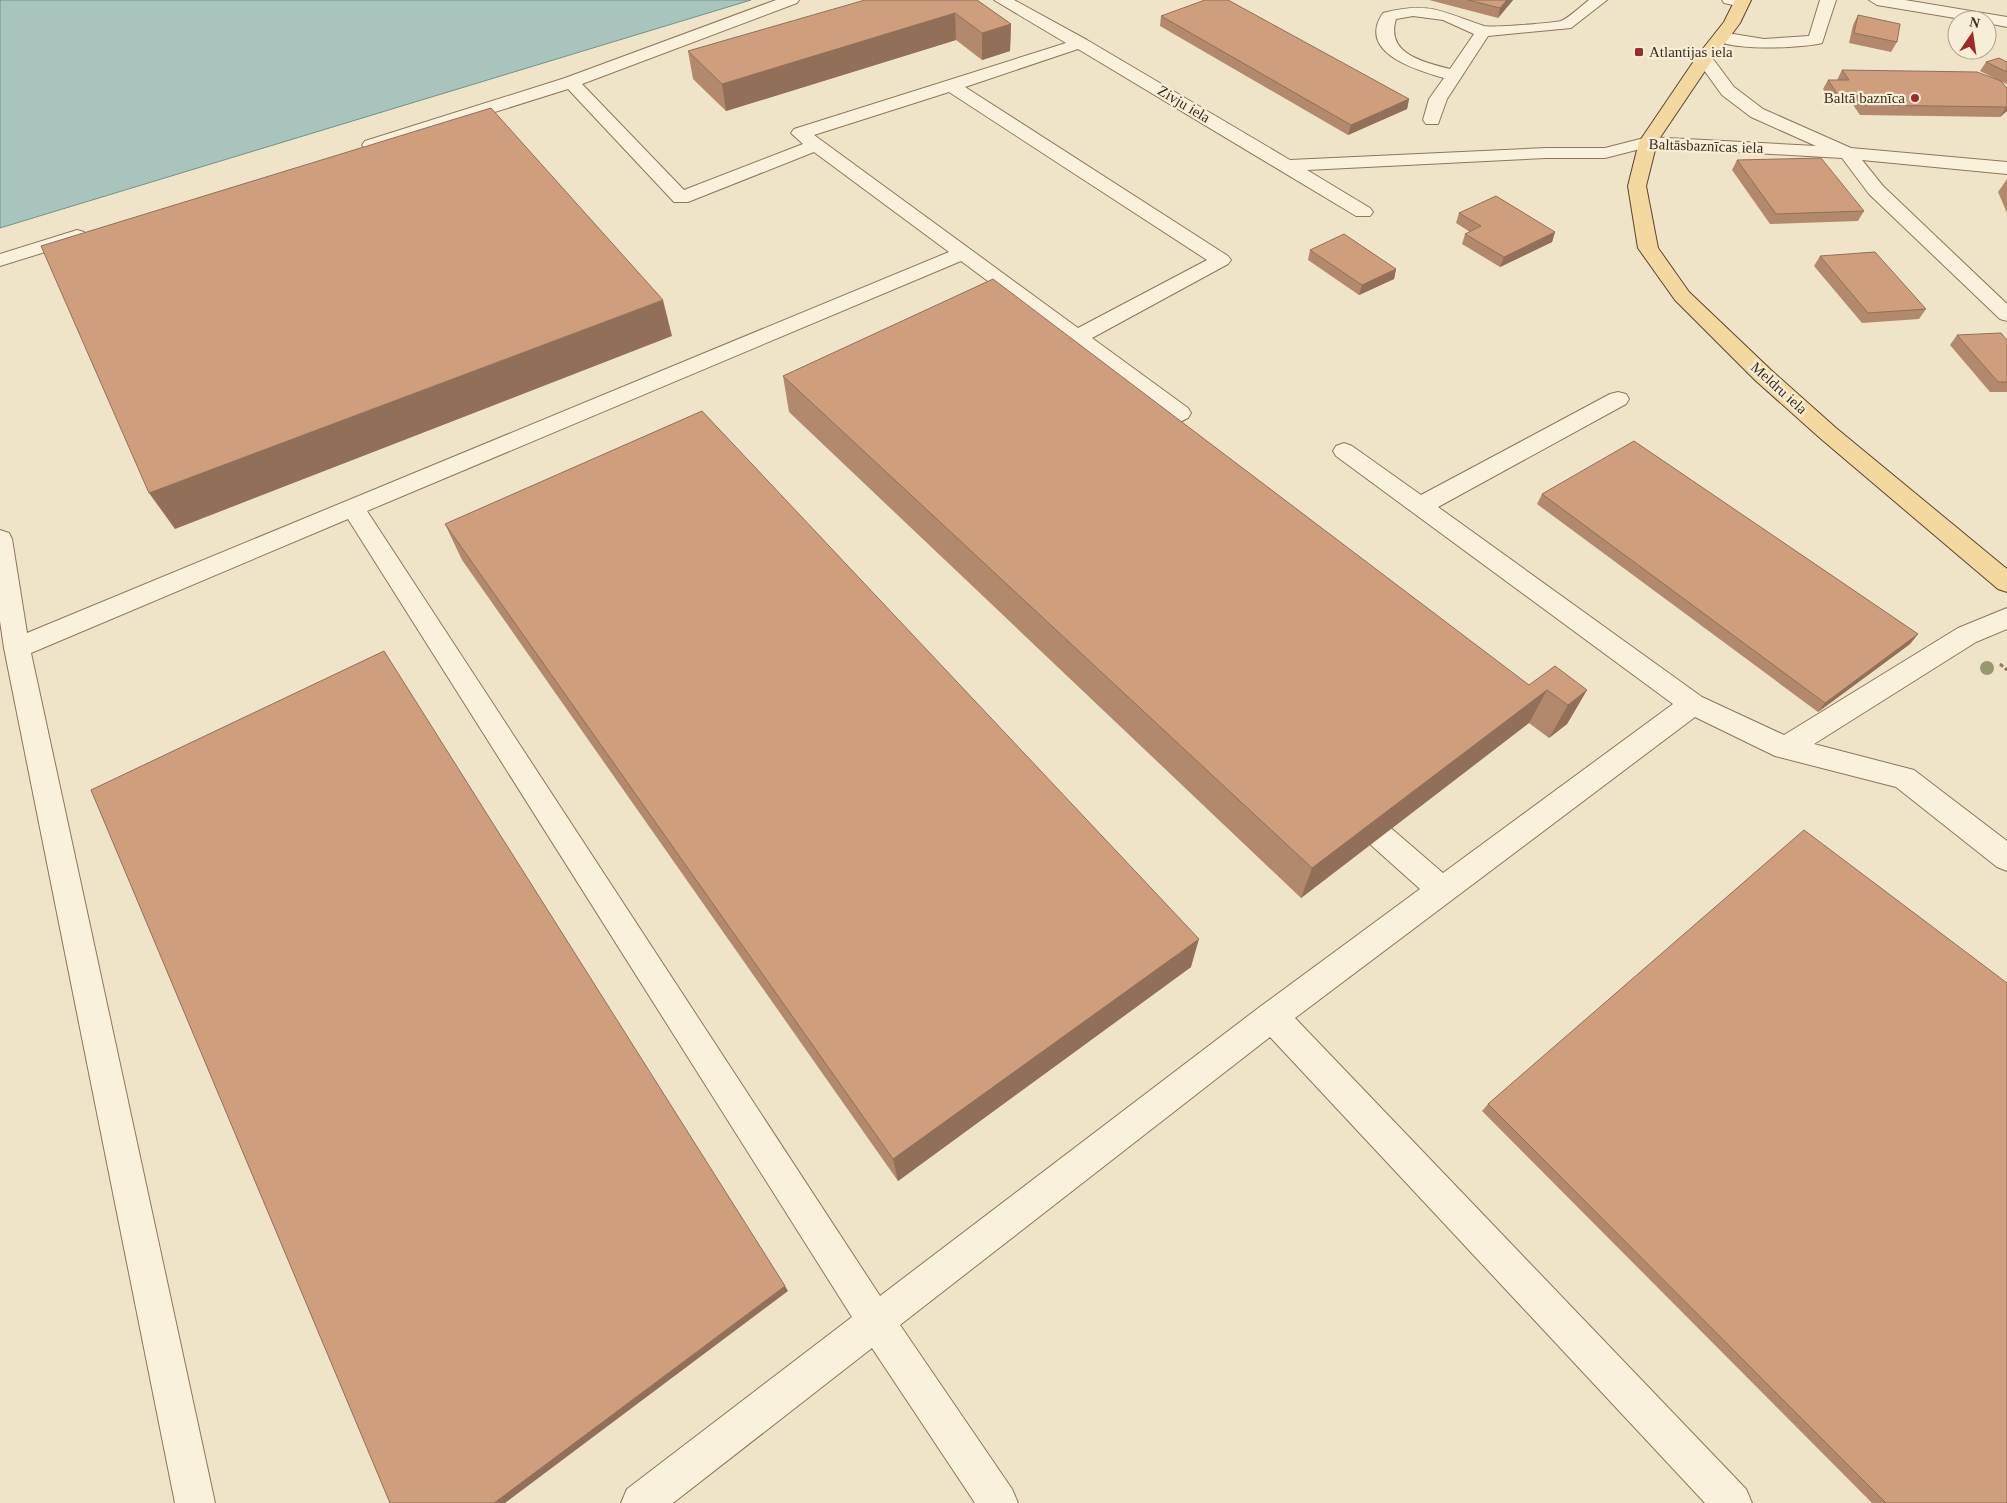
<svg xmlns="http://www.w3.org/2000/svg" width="2007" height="1503" font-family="Georgia,serif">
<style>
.water{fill:#a9c4bc;stroke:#6f938a}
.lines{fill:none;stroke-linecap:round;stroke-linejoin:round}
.minor-casing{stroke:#8d765c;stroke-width:2}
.major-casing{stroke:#5b4430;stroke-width:2}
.path{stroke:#8d765c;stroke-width:3;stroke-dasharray:4 2.5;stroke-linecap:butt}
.minor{fill:#faf1dc;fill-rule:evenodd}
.major{fill:#f3d9a0;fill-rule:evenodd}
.tree{fill:#96986f}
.wall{fill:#b2896c}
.shaded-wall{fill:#916f58}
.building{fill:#cf9f7d;stroke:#916f58}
.poi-dot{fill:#9e2a2b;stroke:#f7eed8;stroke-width:2}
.labels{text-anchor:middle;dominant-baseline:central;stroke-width:4.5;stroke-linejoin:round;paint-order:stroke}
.far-poi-label{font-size:15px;fill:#3d2e20;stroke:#f7eed8;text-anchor:start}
.far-street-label{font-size:15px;fill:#3d2e20;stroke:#f7eed8}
</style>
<rect width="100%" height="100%" fill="#f0e4c8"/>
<polygon class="water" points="0,0 751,0 0,228"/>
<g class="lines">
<g class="minor-casing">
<g id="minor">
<path d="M 776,0 L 799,0 L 797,3 L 582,84 L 684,190 L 803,144 L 791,133 L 794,129 L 1066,43 L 994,0 L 1014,0 L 1087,40 L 1290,160 L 1546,148 L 1605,148 L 1648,137 L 1816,146 L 1751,117 L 1722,95 L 1696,59 L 1698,55 L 1710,55 L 1734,87 L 1763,109 L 1851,148 L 2007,162 L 2007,174 L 1862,160 L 1883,186 L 2007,304 L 2007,321 L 2000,319 L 1869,194 L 1842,158 L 1648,147 L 1605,158 L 1546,158 L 1307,170 L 1370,208 L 1373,212 L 1370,216 L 1356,216 L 1078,49 L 965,87 L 1228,256 L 1231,260 L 1228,264 L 1092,338 L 1188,408 L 1191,413 L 1188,418 C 1171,426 1149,442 1131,437 L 1128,432 L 1131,427 L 1164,412 L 961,261 L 367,511 L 880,1296 L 1261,1006 L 1420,889 L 1343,820 L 1339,812 L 1343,804 L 1353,800 L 1363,804 L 1443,873 L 1673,704 L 1336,456 L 1333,451 L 1336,446 L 1344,443 L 1352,446 L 1421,495 L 1610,394 L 1618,392 L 1626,394 L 1629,399 L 1626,404 L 1438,507 L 1702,697 L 1784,735 L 1958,628 L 2007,608 L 2007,629 L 1976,642 L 1814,744 L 1914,770 L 2007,841 L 2007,871 L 1997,867 L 1896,787 L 1775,756 L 1695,717 L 1295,1018 L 1746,1489 L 1752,1503 L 1705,1503 L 1270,1037 L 900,1325 L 1012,1489 L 1018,1503 L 975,1503 L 872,1348 L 673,1503 L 621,1503 L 627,1489 L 852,1317 L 348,519 L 31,653 L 215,1503 L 175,1503 L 4,648 L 0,621 L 0,530 L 9,533 L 12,539 L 27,633 L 949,252 L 814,152 L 688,202 L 674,202 L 568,89 L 377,149 L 365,149 L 362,145 L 365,141 L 565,78 ZM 949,92 L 1207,260 L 1078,328 L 814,135 Z"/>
<path d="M 1589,0 L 1607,0 L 1571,28 L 1488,36 L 1447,99 L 1438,124 L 1426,124 L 1423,120 L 1429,99 L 1444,78 C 1417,70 1356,53 1383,13 C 1431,1 1441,12 1484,26 C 1489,28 1555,23 1561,21 C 1570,17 1581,6 1589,0 ZM 1413,16 L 1443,20 L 1474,34 L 1450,69 C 1424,62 1385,54 1396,19 Z"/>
<polygon points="1722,0 1749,0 1750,2 1742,7 1724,3"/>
<path d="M 1820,0 L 1836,0 L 1822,43 C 1804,48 1723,52 1713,37 L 1721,32 L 1764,39 L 1809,36 Z"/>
<polygon points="1869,0 1905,0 2007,17 2007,27 1987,23 1987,20 1967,20 1877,5"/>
<polygon points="77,230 84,232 87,236 84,240 0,266 0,254"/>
</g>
</g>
<g class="major-casing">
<polygon id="major" points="1735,0 1751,0 1740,23 1711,62 1657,142 1646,186 1658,248 1689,292 1771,370 1836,428 2007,569 2007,592 1998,589 1820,438 1755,380 1675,300 1638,248 1628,186 1639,142 1698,55 1724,22"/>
</g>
<polyline class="path" points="2000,664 2007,670"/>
<use href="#minor" class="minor"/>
<use href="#major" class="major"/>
</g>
<circle class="tree" cx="1987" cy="668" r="7"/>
<g class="wall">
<polygon points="977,0 1011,24 1010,51 982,60 956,40 726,111 693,79 688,51"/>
<polygon points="1429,0 1513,0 1498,18"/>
<polygon points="1858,15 1897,42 1891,52 1849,43 1853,25"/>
<polygon points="1161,16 1409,99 1407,109 1348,135 1160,26"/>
<polygon points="1986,62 2007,62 2007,84 2002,82 2007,88 2007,111 2000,117 1860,115 1853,105 1833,105 1823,89 1828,80 1837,80 1842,70 1998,80 1980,71"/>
<polygon points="1737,160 1864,211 1858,221 1770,224 1732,170"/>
<polygon points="2007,179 2007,213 1998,192"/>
<polygon points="1459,213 1555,232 1552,242 1500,267 1462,244 1465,234 1470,232 1456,223"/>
<polygon points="1310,250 1396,269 1394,279 1359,295 1308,260"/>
<polygon points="1820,256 1926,309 1919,319 1862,323 1814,266"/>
<polygon points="1957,335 2007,340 2007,392 1990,392 1950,345"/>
<polygon points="783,376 1529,685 1587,690 1567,724 1549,738 1529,723 1301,898 789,412"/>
<polygon points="1542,494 1918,634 1910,644 1818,712 1537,504"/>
<polygon points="445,524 1191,967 898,1181 462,560"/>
<polygon points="1488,1104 2007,1503 1872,1503 1482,1111"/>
</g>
<g class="shaded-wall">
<polygon points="1507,0 1513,0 1498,18 1500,8"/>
<polygon points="955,13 956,40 726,111 722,84"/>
<polygon points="1011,24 1010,51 982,60 982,33"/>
<polygon points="1409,99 1407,109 1348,135 1351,125"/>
<polygon points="2007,106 2007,111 2000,117 2006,107"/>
<polygon points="1555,232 1552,242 1500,267 1504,257"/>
<polygon points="1396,269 1394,279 1359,295 1362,285"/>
<polygon points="663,300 672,336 175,529 149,493"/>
<polygon points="1918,634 1910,644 1818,712 1825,703"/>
<polygon points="1547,690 1529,723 1301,898 1312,868"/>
<polygon points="1587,690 1567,724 1549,738 1568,705"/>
<polygon points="1199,939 1191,967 898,1181 893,1159"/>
<polygon points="785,1286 788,1291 505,1503 494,1503"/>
</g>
<g class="building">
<polygon points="865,0 977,0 1011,24 982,33 955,13 722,84 688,51"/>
<polygon points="1205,0 1228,0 1409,99 1351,125 1161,16"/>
<polygon points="1468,0 1507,0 1500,8"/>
<polygon points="1858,15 1900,24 1897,42 1854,33"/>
<polygon points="1999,58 2007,62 2007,72 1986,62"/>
<polygon points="1842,70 1977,72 2001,81 2007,88 2007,106 2006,107 1865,105 1859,95 1838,95 1828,80 1849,80"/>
<polygon points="491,108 663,300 149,493 41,246"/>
<polygon points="1821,158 1864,211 1776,214 1737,160"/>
<polygon points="1496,196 1555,232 1504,257 1465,234 1481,226 1459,213"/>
<polygon points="1344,234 1396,269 1362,285 1310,250"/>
<polygon points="1875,252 1926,309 1868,313 1820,256"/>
<polygon points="993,279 1529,685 1555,666 1587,690 1568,705 1547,690 1312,868 783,376"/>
<polygon points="2001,333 2007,340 2007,382 1998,382 1957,335"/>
<polygon points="702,411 1199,939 893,1159 445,524"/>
<polygon points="1634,441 1918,634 1825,703 1542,494"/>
<polygon points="384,651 785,1286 494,1503 390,1503 91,790"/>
<polygon points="1804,830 2007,983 2007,1503 1886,1503 1488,1104"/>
</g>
<g class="poi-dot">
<rect x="1634" y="47" width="10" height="10" rx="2.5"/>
<circle cx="1915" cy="98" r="5"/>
</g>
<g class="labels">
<g class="far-poi-label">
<text x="1649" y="52">Atlantijas iela</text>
<text x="1905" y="98" text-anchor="end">Baltā baznīca</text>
</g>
<g class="far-street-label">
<text transform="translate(1184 104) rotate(31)">Zivju iela</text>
<text transform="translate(1706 146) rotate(2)">Baltāsbaznīcas iela</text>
<text transform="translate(1779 388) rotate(42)">Meldru iela</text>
</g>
</g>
<g transform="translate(1972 35) rotate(13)"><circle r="24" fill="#f7eed8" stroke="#ada18e"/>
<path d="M0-4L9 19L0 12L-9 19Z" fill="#9e2a2b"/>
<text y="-8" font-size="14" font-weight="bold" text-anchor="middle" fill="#3d2e20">N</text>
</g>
</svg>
